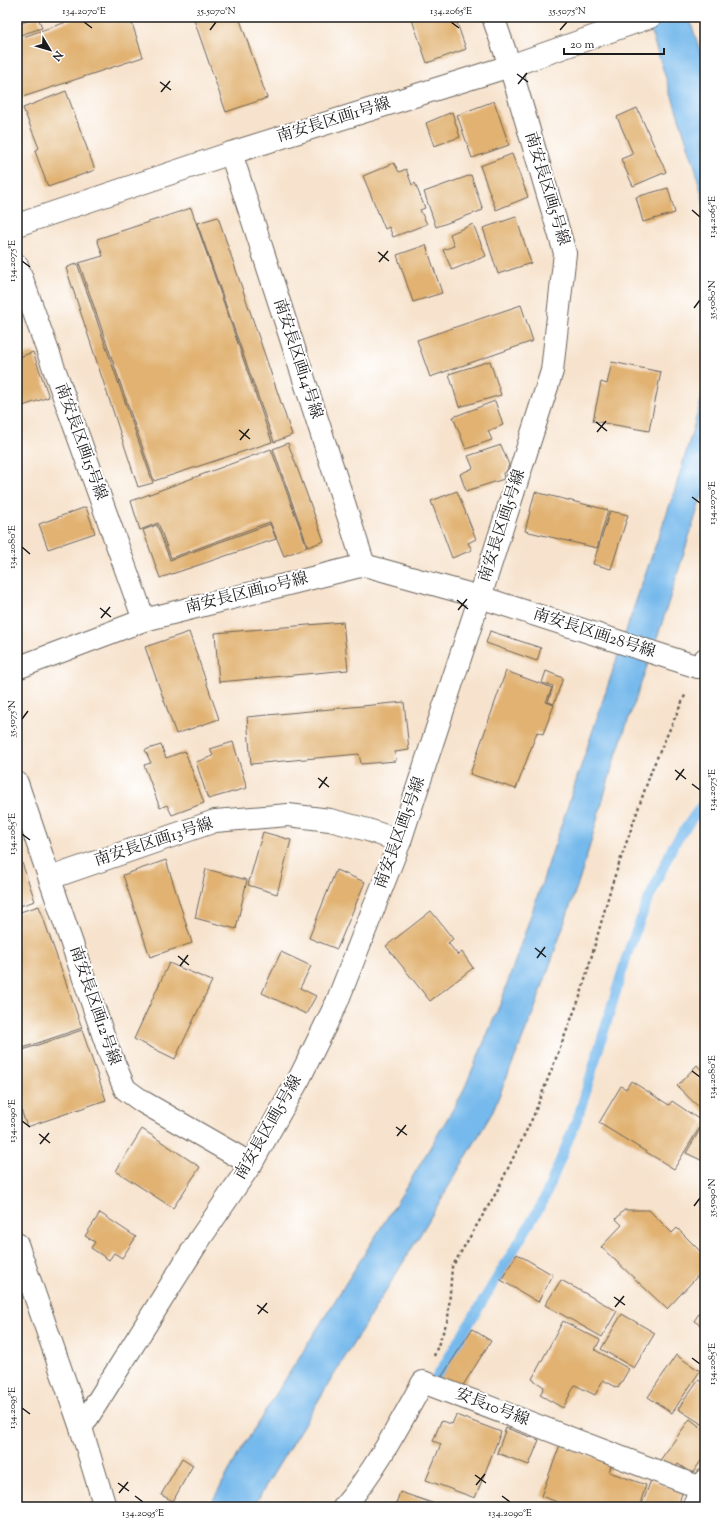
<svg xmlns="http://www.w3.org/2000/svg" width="722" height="1524" font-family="'Sorts Mill Goudy','Noto Serif JP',serif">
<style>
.water{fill:#76b9ec;stroke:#496a84}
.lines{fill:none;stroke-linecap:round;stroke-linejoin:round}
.stream{stroke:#76b9ec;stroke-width:10}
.building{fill:#e1b272}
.minor-casing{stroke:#69625a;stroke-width:24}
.path{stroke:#69625a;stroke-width:2.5;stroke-dasharray:3 3;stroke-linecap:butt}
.minor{stroke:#fff;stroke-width:22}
.ticks{fill:none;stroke:#1c1c1c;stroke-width:1.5}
.labels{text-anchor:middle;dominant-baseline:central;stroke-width:4;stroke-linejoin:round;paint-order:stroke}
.street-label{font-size:16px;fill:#1c1c1c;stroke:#fff}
.neatline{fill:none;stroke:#1c1c1c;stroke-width:1.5}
.ticks-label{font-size:10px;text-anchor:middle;fill:#1c1c1c}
</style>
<rect width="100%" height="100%" fill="#fff"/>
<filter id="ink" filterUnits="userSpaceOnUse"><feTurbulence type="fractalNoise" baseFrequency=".025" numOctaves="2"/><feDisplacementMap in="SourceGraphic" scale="8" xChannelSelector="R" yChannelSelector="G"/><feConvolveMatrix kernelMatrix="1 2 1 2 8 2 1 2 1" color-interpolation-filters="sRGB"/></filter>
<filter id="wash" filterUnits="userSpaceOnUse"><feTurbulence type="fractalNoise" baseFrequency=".012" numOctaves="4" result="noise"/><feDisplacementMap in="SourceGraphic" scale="16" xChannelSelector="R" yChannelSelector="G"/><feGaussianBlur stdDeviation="0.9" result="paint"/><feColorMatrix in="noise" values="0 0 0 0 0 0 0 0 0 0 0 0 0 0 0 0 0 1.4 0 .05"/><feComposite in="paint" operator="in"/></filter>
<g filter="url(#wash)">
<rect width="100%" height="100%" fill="#f7e3cd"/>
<g class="water">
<polygon points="646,17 689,17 705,66 705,209 695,167"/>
<polygon points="705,379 705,486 661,626 614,761 583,869 534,1011 492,1113 423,1230 253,1507 209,1507 239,1453 407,1186 462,1094 501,1002 543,880 638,595 674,493 702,398"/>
</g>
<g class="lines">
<polyline class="stream" points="436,1378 543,1202 579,1114 628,952 646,905 673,846 705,800"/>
</g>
<g id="blocks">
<g class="building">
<polygon points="38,17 42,28 17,36 17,25"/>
<polygon points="81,17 130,17 143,57 17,99 17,39"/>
<polygon points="193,17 239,17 267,98 226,112"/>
<polygon points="411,17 455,17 466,49 427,63"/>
<polygon points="66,91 95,170 48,187 35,151 39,148 23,108"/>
<polygon points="494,101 509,145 472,158 457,115"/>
<polygon points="637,108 666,172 633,186 621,159 633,154 617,117"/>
<polygon points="452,112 460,137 434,146 426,123"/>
<polygon points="512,154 528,197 496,210 480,166"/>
<polygon points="394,163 399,172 406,169 412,185 415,183 425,208 420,210 427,224 393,237 389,227 385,229 363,176"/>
<polygon points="471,175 483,210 436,227 424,192"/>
<polygon points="668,188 675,213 643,222 636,197"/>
<polygon points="191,208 272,442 154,481 79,263 103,256 97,239"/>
<polygon points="218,217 292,435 274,442 197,223"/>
<polygon points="516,217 531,263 498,274 483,228"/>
<polygon points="473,224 486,256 452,270 443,250 454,246 450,234"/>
<polygon points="426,245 442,293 413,302 397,255"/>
<polygon points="77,263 153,483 138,487 66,268"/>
<polygon points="521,305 533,341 430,377 417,340"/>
<polygon points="33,352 49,397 17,408 17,358"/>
<polygon points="490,361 501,395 459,407 449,374"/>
<polygon points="612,362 661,372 649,431 593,421 601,382 607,384"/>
<polygon points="495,401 503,425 488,431 492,440 466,449 453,417"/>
<polygon points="288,443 324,541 308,547 273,449"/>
<polygon points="501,445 509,465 506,472 503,473 504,479 466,491 460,474 473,468 468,456"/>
<polygon points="271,449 307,547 284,556 270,522 171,558 158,523 140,530 131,501"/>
<polygon points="457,491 476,539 468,543 472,550 452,558 431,501"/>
<polygon points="535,492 608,510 597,548 525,531"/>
<polygon points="86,507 95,533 48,549 39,524"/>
<polygon points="610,511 628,515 611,569 593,564"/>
<polygon points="270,524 276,539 160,578 143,530 157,525 170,560"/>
<polygon points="343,622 348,670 219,682 215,633"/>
<polygon points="490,631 541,648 537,661 486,643"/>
<polygon points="189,632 219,719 176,734 145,647"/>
<polygon points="506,671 552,688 546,702 554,705 543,734 537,732 516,789 470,774"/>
<polygon points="546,671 563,678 554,704 548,702 553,686 542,683"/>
<polygon points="404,702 409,750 395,752 396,761 361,764 359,754 251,764 247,717"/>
<polygon points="233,742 247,788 208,799 196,762 213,756 210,749"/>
<polygon points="161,745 166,758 185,751 204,803 172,815 167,805 160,808 144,765 151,763 145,750"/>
<polygon points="263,832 291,840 277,894 248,885"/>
<polygon points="17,848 35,901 17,907"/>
<polygon points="166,860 192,943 150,957 123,875"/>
<polygon points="206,869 247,880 236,929 195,918"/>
<polygon points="336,870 365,882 337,949 309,938"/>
<polygon points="39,906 82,1028 17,1050 17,913"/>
<polygon points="431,911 453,939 448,943 458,955 462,952 473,968 430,1001 386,946"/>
<polygon points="281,952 311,966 300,988 316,996 306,1014 262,993"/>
<polygon points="169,963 212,981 175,1059 134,1039"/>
<polygon points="82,1030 106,1100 27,1127 17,1098 17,1052"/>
<polygon points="697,1065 705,1074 705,1113 677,1086"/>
<polygon points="631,1081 669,1105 672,1101 703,1122 674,1169 599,1123 621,1086 626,1089"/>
<polygon points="704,1123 705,1124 705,1162 686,1153"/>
<polygon points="142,1129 200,1167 173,1208 116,1171"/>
<polygon points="624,1210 649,1210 672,1233 677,1228 705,1256 705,1268 667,1309 601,1247 622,1225 616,1219"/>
<polygon points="100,1213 136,1237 122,1258 114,1253 109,1260 91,1248 95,1242 85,1236"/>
<polygon points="517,1254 553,1275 538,1302 501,1280"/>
<polygon points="561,1280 617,1311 602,1337 545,1305"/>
<polygon points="705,1305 705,1328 694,1321"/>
<polygon points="622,1314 655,1333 634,1368 601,1349"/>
<polygon points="563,1321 600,1340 595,1350 629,1369 618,1388 603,1380 595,1395 575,1385 563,1408 540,1395 544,1387 532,1379"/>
<polygon points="472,1329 491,1341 460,1390 441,1378"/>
<polygon points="676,1355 700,1371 672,1413 648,1397"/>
<polygon points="698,1380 705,1384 705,1426 678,1409"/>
<polygon points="456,1415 501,1432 475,1498 426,1480 441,1444 433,1441 441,1421 452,1424"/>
<polygon points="690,1419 705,1431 705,1455 692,1474 678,1464 673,1471 658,1463"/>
<polygon points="506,1428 539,1440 529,1465 497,1453"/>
<polygon points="560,1445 612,1463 609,1472 646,1485 639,1507 571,1507 541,1496"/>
<polygon points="182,1458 193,1465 173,1501 161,1495"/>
<polygon points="651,1480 682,1493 678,1507 641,1507"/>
<polygon points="400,1492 444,1507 395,1507"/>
</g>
</g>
</g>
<g filter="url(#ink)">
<use href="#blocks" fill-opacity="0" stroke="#69625a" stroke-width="1"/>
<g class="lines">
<g class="minor-casing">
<g id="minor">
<polyline points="231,153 364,565"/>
<polyline points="17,225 231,153 510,66 650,17"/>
<polyline points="17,265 144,620"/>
<polyline points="17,668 144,620 364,565 480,597 698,667 705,659"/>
<polyline points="17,783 108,1049 125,1089 143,1102 251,1164"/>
<polyline points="50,878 215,821 288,815 330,820 368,830 400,841"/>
<polyline points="17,1244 81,1428 199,1240 251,1164 300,1077 337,1002 400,841 480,597 552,371 565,253 510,66 493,17"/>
<polyline points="81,1428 105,1507"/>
<path d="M 344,1507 C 376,1469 399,1425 423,1382 L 701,1488"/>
<polyline points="693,1507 705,1480"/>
</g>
</g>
<polyline class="path" points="434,1356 448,1319 452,1267 496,1193 533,1117 581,994 612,884 652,769 686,693"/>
<use href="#minor" class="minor"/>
</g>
</g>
<path class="ticks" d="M 84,22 L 92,28M 451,22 L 459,28M 210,30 L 216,22M 560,30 L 567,22M 517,74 L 528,82M 160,82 L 171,90M 518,84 L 527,73M 161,92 L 170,81M 692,210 L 700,217M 378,252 L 389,261M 22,261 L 30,267M 379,262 L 388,251M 694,308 L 700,300M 596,422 L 607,431M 239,430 L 250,439M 597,432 L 606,421M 240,440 L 249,429M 692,497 L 700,503M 22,547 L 30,554M 457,600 L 468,609M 100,608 L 111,617M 458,610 L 467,599M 101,618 L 110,607M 22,719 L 28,711M 675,770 L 686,779M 318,778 L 329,787M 676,780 L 684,769M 692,784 L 700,790M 319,788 L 327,777M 22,834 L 30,840M 535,948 L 546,957M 178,956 L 189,965M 537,958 L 545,947M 180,966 L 188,955M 692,1071 L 700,1077M 22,1121 L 30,1127M 396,1127 L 407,1135M 39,1134 L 50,1143M 397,1136 L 406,1125M 40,1144 L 49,1133M 694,1206 L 700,1198M 614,1297 L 625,1305M 257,1305 L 268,1313M 615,1307 L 624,1296M 258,1314 L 267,1303M 692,1358 L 700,1364M 22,1408 L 30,1414M 475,1475 L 486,1483M 118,1483 L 129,1491M 476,1485 L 485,1474M 119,1493 L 128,1482M 135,1496 L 143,1502M 502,1496 L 510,1502"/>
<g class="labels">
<g class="street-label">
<text transform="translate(334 121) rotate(-17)">南安長区画1号線</text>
<text transform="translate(546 189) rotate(73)">南安長区画5号線</text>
<text transform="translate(297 359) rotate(72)">南安長区画14号線</text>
<text transform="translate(80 442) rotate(70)">南安長区画15号線</text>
<text transform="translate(503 526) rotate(-72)">南安長区画5号線</text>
<text transform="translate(247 594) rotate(-14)">南安長区画10号線</text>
<text transform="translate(594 634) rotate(18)">南安長区画28号線</text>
<text transform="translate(401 833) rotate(-70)">南安長区画5号線</text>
<text transform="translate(154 843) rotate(-18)">南安長区画13号線</text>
<text transform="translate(94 1006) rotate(71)">南安長区画12号線</text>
<text transform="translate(269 1128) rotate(-60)">南安長区画5号線</text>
<text transform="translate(492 1408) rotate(21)">安長10号線</text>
</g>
</g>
<rect width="722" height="1524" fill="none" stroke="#fff" stroke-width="44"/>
<g transform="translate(50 50) rotate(128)" stroke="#ffffff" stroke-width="3" paint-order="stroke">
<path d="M0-3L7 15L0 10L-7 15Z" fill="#1c1c1c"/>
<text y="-6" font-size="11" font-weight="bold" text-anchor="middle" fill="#1c1c1c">N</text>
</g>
<path d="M564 48v6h100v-6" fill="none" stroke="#1c1c1c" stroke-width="2"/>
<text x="570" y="48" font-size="12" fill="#1c1c1c" stroke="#ffffff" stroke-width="3" paint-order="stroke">20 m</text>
<rect x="22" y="22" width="678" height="1480" class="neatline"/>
<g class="ticks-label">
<text x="84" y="14">134.2070°E</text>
<text x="216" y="14">35.5070°N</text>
<text x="451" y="14">134.2065°E</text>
<text x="567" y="14">35.5075°N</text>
<text transform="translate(711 217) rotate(-90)" y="4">134.2065°E</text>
<text transform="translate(11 261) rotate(-90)" y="4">134.2075°E</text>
<text transform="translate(711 300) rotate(-90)" y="4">35.5080°N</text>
<text transform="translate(711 503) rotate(-90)" y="4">134.2070°E</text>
<text transform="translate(11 547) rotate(-90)" y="4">134.2080°E</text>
<text transform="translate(11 719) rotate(-90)" y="4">35.5075°N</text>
<text transform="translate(711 790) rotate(-90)" y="4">134.2075°E</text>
<text transform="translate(11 834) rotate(-90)" y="4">134.2085°E</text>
<text transform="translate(711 1077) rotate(-90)" y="4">134.2080°E</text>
<text transform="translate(11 1121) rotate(-90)" y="4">134.2090°E</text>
<text transform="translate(711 1198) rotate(-90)" y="4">35.5090°N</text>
<text transform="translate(711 1364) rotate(-90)" y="4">134.2085°E</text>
<text transform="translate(11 1408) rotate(-90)" y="4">134.2095°E</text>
<text x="143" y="1516">134.2095°E</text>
<text x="510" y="1516">134.2090°E</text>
</g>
</svg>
